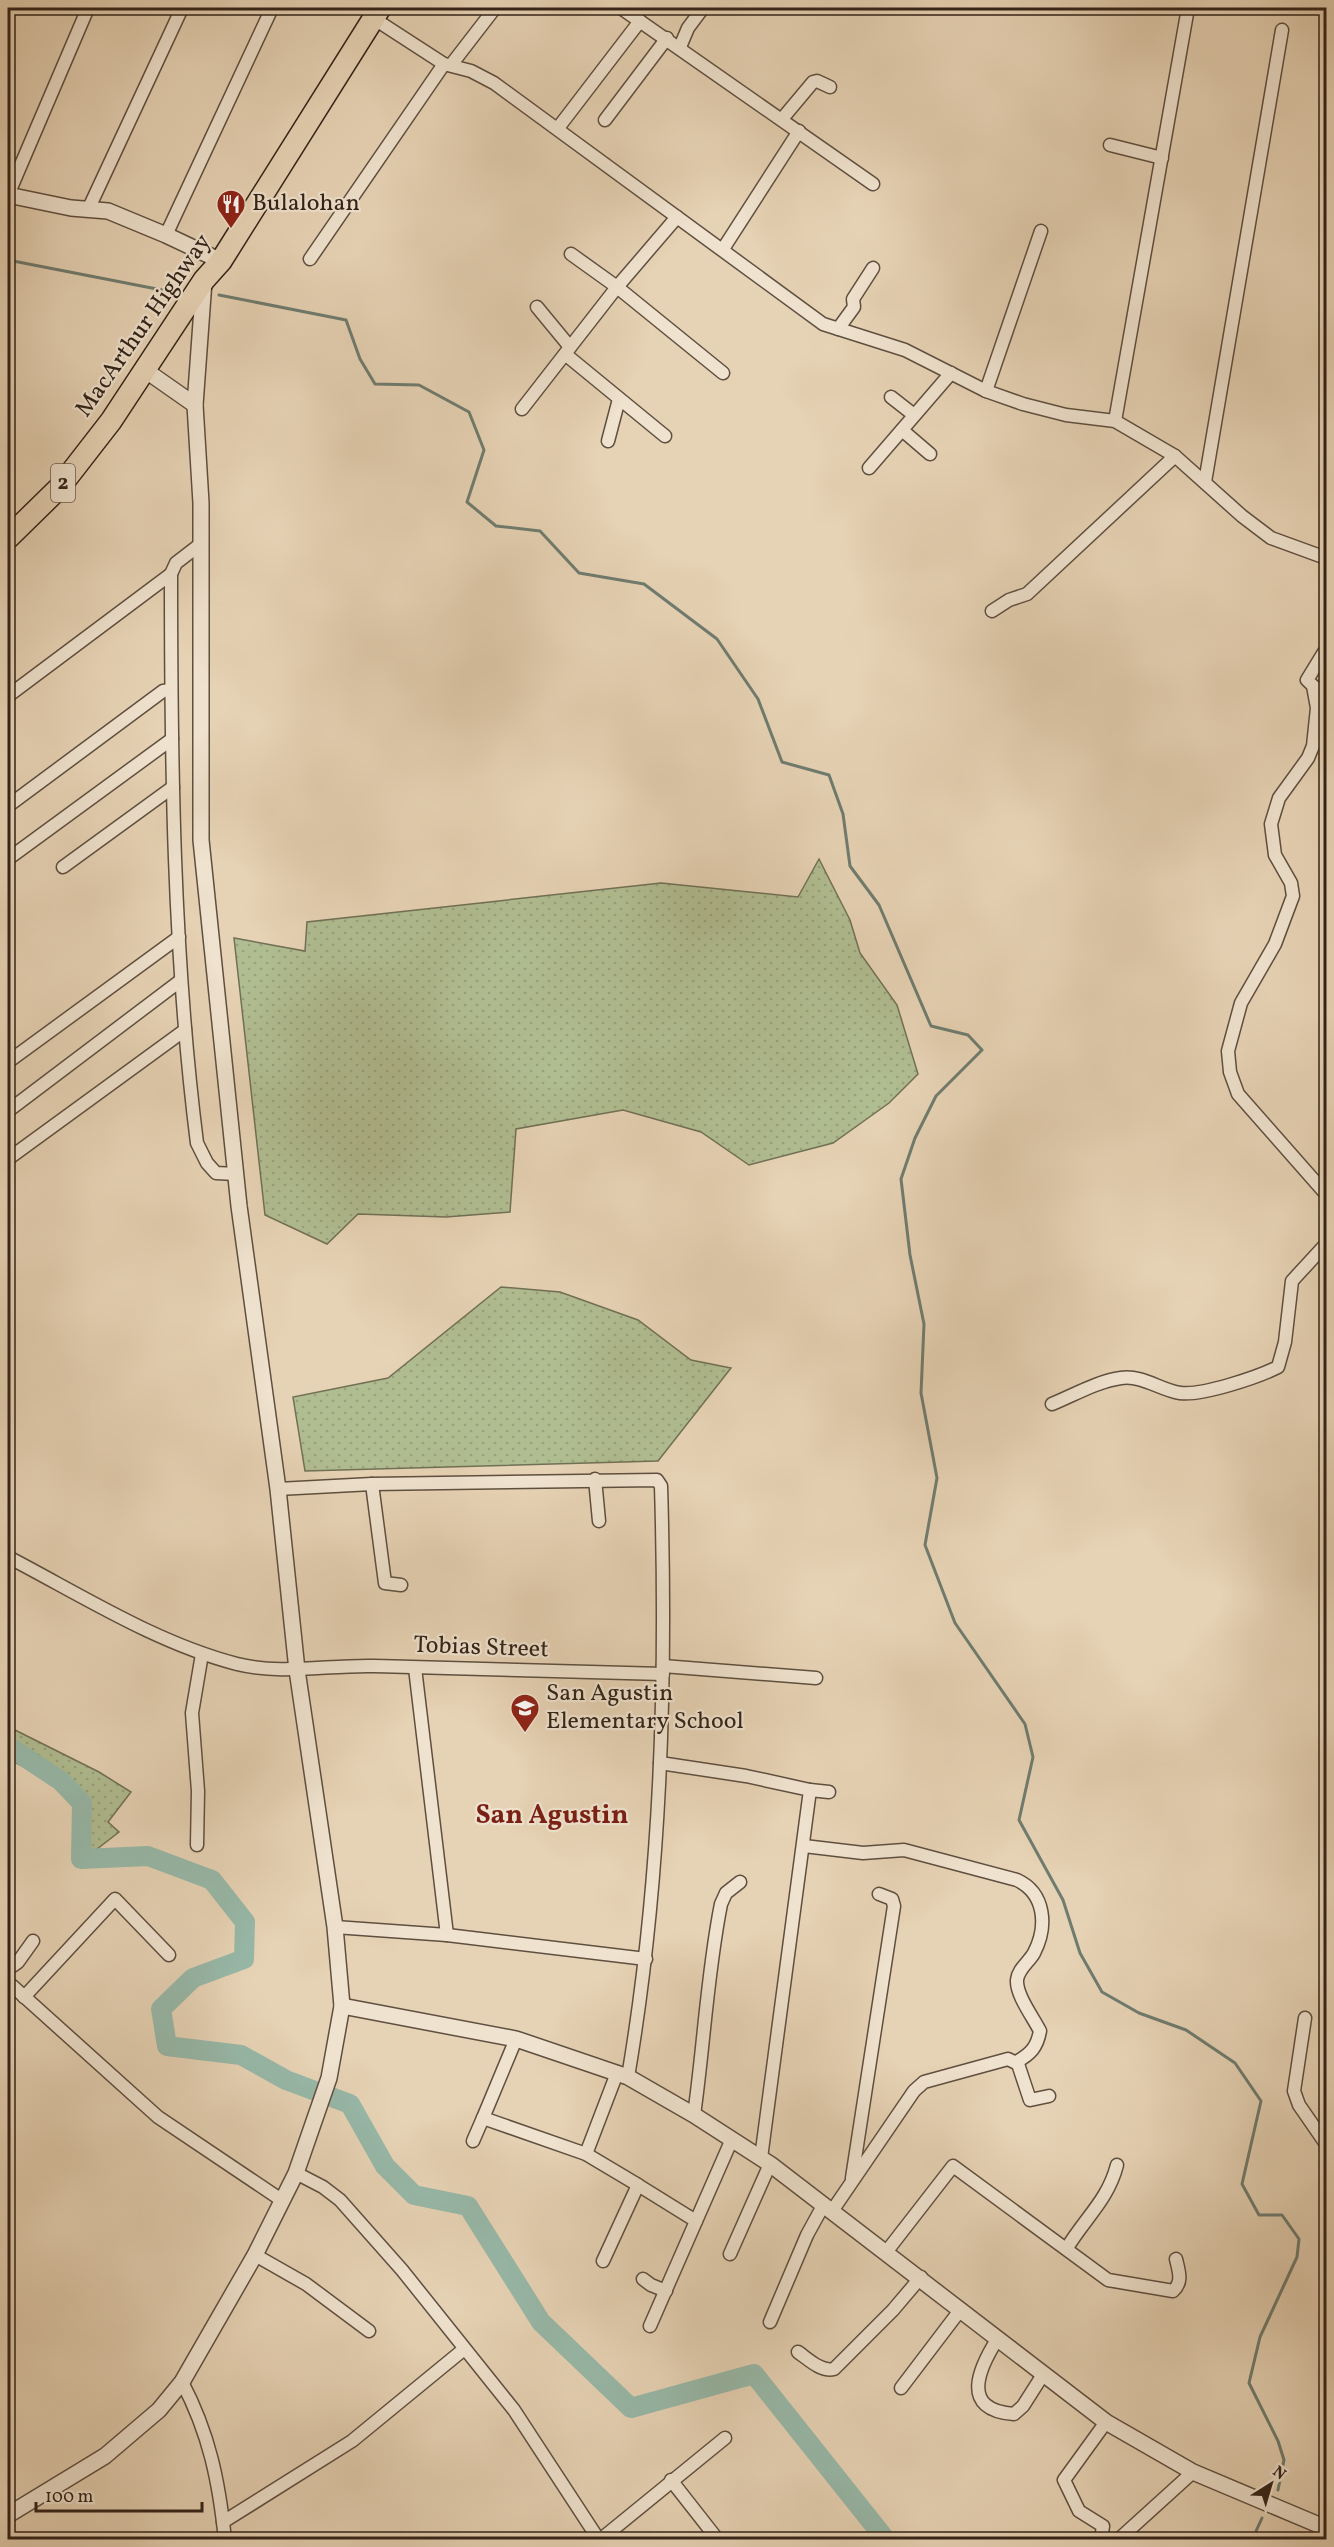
<svg xmlns="http://www.w3.org/2000/svg" width="1334" height="2547" font-family="Vollkorn,serif">
<style>
.grass{fill:url(#grass-dots);stroke:#717055;stroke-width:1.5}
.lines{fill:none;stroke-linecap:round;stroke-linejoin:round}
.stream{stroke:#6f7c6f;stroke-width:3}
.river{stroke:#97b8a8;stroke-width:20}
.minor-casing{stroke:#5f4f40;stroke-width:15}
.tertiary-casing{stroke:#5f4f40;stroke-width:18}
.trunk-casing{stroke:#322319;stroke-width:24}
.minor{stroke:#efe2ce;stroke-width:12}
.tertiary{stroke:#efe2ce;stroke-width:15}
.trunk{stroke:#e6d2b4;stroke-width:21}
.labels{text-anchor:middle;dominant-baseline:central;stroke-width:4.5;stroke-linejoin:round;paint-order:stroke}
.shield{fill:#efe2ce;stroke:#6b5c4f;stroke-width:1.5}
.shield-label{font-size:22px;font-weight:bold;fill:#322319}
.poi-label{font-size:24px;fill:#322319;stroke:#efe2ce;text-anchor:start}
.street-label{font-size:24px;fill:#322319;stroke:#efe2ce}
.quarter-label{font-size:27px;font-weight:bold;fill:#7a1f14;stroke:#efe2ce}
</style>
<defs>
<pattern id="grass-dots" width="8" height="8" patternUnits="userSpaceOnUse" patternTransform="scale(1.5)"><rect width="8" height="8" fill="#b0bd91"/><path d="M2 2h.1M6 6h.1" fill="none" stroke="#98a27c" stroke-width="1.8" stroke-linecap="round"/></pattern>
</defs>
<rect width="100%" height="100%" fill="#e6d2b4"/>
<filter id="stains"><feTurbulence type="fractalNoise" baseFrequency=".00333" numOctaves="4"/><feColorMatrix values="0 0 0 0 .2 0 0 0 0 .09 0 0 0 0 .02 0 0 0 .5 -.17"/></filter>
<radialGradient id="worn" r=".72"><stop offset=".6" stop-color="#630" stop-opacity="0"/><stop offset="1" stop-color="#630" stop-opacity=".3"/></radialGradient>
<g class="grass">
<polygon points="819,859 850,920 860,953 897,1005 918,1074 889,1103 833,1143 749,1165 701,1132 623,1110 516,1129 510,1212 446,1217 358,1214 327,1244 265,1215 234,938 305,951 307,922 661,883 798,897"/>
<polygon points="501,1287 560,1292 638,1320 691,1360 731,1368 658,1461 305,1471 293,1397 388,1378"/>
<polygon points="9,1727 99,1772 131,1792 108,1822 119,1832 79,1863 79,1805 59,1784 8,1759"/>
</g>
<g class="lines">
<g class="stream">
<polyline points="8,260 162,290"/>
<polyline points="219,295 346,320 360,359 375,384 419,385 469,412 484,450 467,502 496,526 540,531 579,573 644,584 717,639 758,699 782,762 829,775 843,814 850,866 879,905 931,1026 968,1035 982,1050 936,1096 915,1138 901,1179 910,1255 924,1324 921,1393 937,1478 925,1545 955,1623 1025,1724 1033,1757 1019,1820 1063,1900 1080,1953 1102,1992 1139,2013 1186,2030 1235,2063 1261,2101 1242,2184 1259,2215 1282,2215 1299,2239 1297,2257 1260,2337 1249,2383 1278,2441 1284,2460 1278,2490"/>
<polyline points="1252,2540 1262,2518"/>
</g>
<polyline class="river" points="8,1746 61,1781 82,1803 81,1859 148,1856 212,1880 245,1922 244,1959 193,1978 161,2009 167,2046 241,2055 286,2080 350,2104 385,2166 414,2195 468,2206 541,2322 631,2408 754,2374 886,2540"/>
<g class="minor-casing">
<g id="minor">
<polyline points="621,8 873,184"/>
<polyline points="373,18 444,64 471,71 494,83 823,324 905,350 986,391 1023,404 1066,415 1115,421 1175,456 1242,516 1271,538 1326,558"/>
<polyline points="680,47 688,28 703,8"/>
<polyline points="451,65 495,8"/>
<polyline points="782,119 813,82 817,81 830,87"/>
<polyline points="605,120 667,38"/>
<polyline points="558,128 640,21"/>
<polyline points="1110,145 1162,158"/>
<polyline points="8,195 88,8"/>
<polyline points="88,210 182,8"/>
<polyline points="166,235 272,8"/>
<polyline points="723,249 799,131"/>
<polyline points="571,254 617,287 723,373"/>
<polyline points="310,259 444,64"/>
<polyline points="537,307 570,347"/>
<polyline points="838,329 854,307 853,299 873,268"/>
<polyline points="565,354 665,436"/>
<polyline points="986,391 1041,231"/>
<polyline points="891,397 914,415"/>
<polyline points="522,409 617,287 677,217"/>
<polyline points="1115,421 1188,8"/>
<polyline points="902,430 930,454"/>
<polyline points="608,441 619,399"/>
<polyline points="869,468 951,373"/>
<polyline points="1205,482 1282,30"/>
<path d="M 202,543 L 176,563 L 171,574 C 171,763 173,954 197,1143 L 207,1163 L 216,1173 L 236,1174"/>
<polyline points="992,611 1009,600 1027,594 1175,456"/>
<polyline points="1326,649 1307,680 1326,698"/>
<polyline points="1313,686 1317,708 1313,746 1308,758 1279,798 1271,824 1275,855 1291,883 1293,896 1275,944 1241,1003 1228,1051 1230,1072 1238,1094 1326,1194"/>
<polyline points="8,696 171,574"/>
<polyline points="8,806 163,691 171,690"/>
<polyline points="8,859 172,739"/>
<polyline points="63,867 173,787"/>
<polyline points="8,1062 179,937"/>
<polyline points="8,1111 180,981"/>
<polyline points="8,1159 185,1030"/>
<path d="M 1052,1404 C 1074,1395 1098,1381 1121,1378 C 1143,1375 1160,1390 1180,1393 C 1202,1396 1258,1377 1278,1367 L 1285,1342 L 1292,1281 L 1326,1244"/>
<polyline points="595,1479 599,1521"/>
<polyline points="372,1484 385,1583 401,1585"/>
<path d="M 278,1489 L 372,1484 L 657,1480 L 661,1486 C 667,1684 661,1882 628,2077"/>
<path d="M 8,1557 C 81,1595 156,1643 237,1664 C 282,1675 327,1665 373,1666 C 470,1668 567,1672 663,1674"/>
<polyline points="663,1666 816,1678"/>
<polyline points="415,1668 447,1935"/>
<polyline points="660,1763 746,1776 810,1790 761,2158"/>
<polyline points="810,1790 829,1792"/>
<polyline points="197,1845 198,1791 192,1713 202,1654"/>
<path d="M 804,1846 L 863,1853 L 904,1850 L 1017,1880 C 1045,1893 1048,1926 1034,1953 C 1029,1962 1018,1969 1017,1980 C 1016,1995 1033,2017 1040,2031 C 1037,2047 1031,2054 1016,2062"/>
<polyline points="335,1927 447,1935 646,1959"/>
<polyline points="8,1969 18,1962 33,1941"/>
<polyline points="8,1982 158,2117 283,2201"/>
<polyline points="24,1997 115,1899 169,1955"/>
<polyline points="1305,2018 1294,2091 1299,2105 1326,2144"/>
<polyline points="516,2039 483,2118 586,2154 638,2185 603,2261"/>
<path d="M 694,2115 C 704,2045 707,1974 721,1904 L 726,1893 L 740,1882"/>
<polyline points="473,2141 483,2118"/>
<polyline points="586,2154 617,2073"/>
<polyline points="296,2173 323,2187 340,2200 402,2270 514,2410 599,2540"/>
<polyline points="852,2178 894,1906 892,1899 879,1894"/>
<polyline points="638,2185 696,2221"/>
<polyline points="832,2211 914,2091 924,2082 1008,2059 1018,2064 1030,2100 1049,2096"/>
<path d="M 1067,2248 C 1085,2218 1108,2200 1117,2165"/>
<path d="M 887,2251 L 953,2166 L 1108,2280 L 1173,2291 C 1183,2282 1179,2272 1176,2259"/>
<polyline points="730,2254 770,2164"/>
<polyline points="255,2255 306,2284 369,2331"/>
<polyline points="643,2279 651,2285 666,2291"/>
<polyline points="770,2322 807,2235 824,2204"/>
<polyline points="650,2326 732,2139"/>
<path d="M 998,2338 C 979,2368 959,2410 1014,2414 L 1023,2406 L 1044,2373"/>
<path d="M 798,2352 C 808,2359 821,2372 834,2369 L 893,2310 L 921,2277"/>
<path d="M 182,2382 C 209,2433 219,2481 225,2540"/>
<polyline points="901,2388 961,2309"/>
<polyline points="671,2480 718,2540"/>
<polyline points="223,2522 352,2441 463,2350"/>
<polyline points="1101,2539 1103,2526 1079,2511 1064,2480 1106,2422"/>
<polyline points="600,2540 725,2438"/>
<polyline points="1118,2540 1193,2472"/>
</g>
</g>
<g class="tertiary-casing">
<g id="tertiary">
<polyline points="8,195 71,208 108,211 166,235 221,261"/>
<polyline points="145,370 195,405"/>
<polyline points="342,2006 516,2039 628,2077 694,2115 770,2164 1106,2422 1193,2472 1326,2528"/>
<polyline points="8,2515 105,2456 159,2410 182,2382 255,2255 296,2173 329,2078 342,2006 335,1927 297,1670 278,1489 239,1206 201,840 201,503 195,405 204,281"/>
</g>
</g>
<g class="trunk-casing">
<polyline id="trunk" points="8,538 59,488 111,421 204,280 221,261 380,8"/>
</g>
<use href="#minor" class="minor"/>
<use href="#tertiary" class="tertiary"/>
<use href="#trunk" class="trunk"/>
</g>
<defs>
<g id="restaurant-pin" transform="scale(1.5)"><path d="M0 17L-7.5 6A9.5 9.5 0 1 1 7.5 6Z" fill="#8f2418" stroke="#efe2ce"/><path d="M-5-6h1v4h1v-4h1v4h1v-4h1v5L-1.5 .5V6h-2V.5L-5-1ZM5-6V6H3V1.5H1.5Q1.5-4 5-6Z" fill="#fff"/></g>
<g id="school-pin" transform="scale(1.5)"><path d="M0 17L-7.5 6A9.5 9.5 0 1 1 7.5 6Z" fill="#8f2418" stroke="#efe2ce"/><path d="M0-5L7-2L0 1L-7-2ZM-4 1L0 2.5L4 1V4Q0 6-4 4Z" fill="#fff"/></g>
</defs>
<g fill-rule="evenodd">
<use href="#restaurant-pin" x="231" y="204"/>
<use href="#school-pin" x="525" y="1708"/>
</g>
<g class="labels">
<rect class="shield" x="51" y="464" width="24" height="38" rx="4.5"/>
<g class="shield-label">
<text x="63" y="483">2</text>
</g>
<g class="poi-label">
<text x="252" y="204">Bulalohan</text>
<text x="546" y="1694">San Agustin<tspan x="546" dy="28">Elementary School</tspan></text>
</g>
<g class="street-label">
<text transform="translate(144 326) rotate(-55)">MacArthur Highway</text>
<text transform="translate(481 1648) rotate(2)">Tobias Street</text>
</g>
<g class="quarter-label">
<text x="552" y="1816">San Agustin</text>
</g>
</g>
<rect width="1334" height="2547" fill="none" stroke="#e6d2b4" stroke-width="30"/>
<rect x="9" y="9" width="1316" height="2529" fill="none" stroke="#322319" stroke-width="3"/>
<rect x="15" y="15" width="1304" height="2517" fill="none" stroke="#322319" stroke-width="1.5"/>
<g transform="translate(1271 2484) rotate(37)" stroke="#efe2ce" stroke-width="4.5" paint-order="stroke">
<path d="M0-4.5L10 22L0 15L-10 22Z" fill="#322319"/>
<text y="-9" font-size="16" font-weight="bold" text-anchor="middle" fill="#322319">N</text>
</g>
<path d="M36 2502v9h166v-9" fill="none" stroke="#322319" stroke-width="3"/>
<text x="45" y="2502" font-size="18" fill="#322319" stroke="#efe2ce" stroke-width="4.5" paint-order="stroke">100 m</text>
<rect width="100%" height="100%" filter="url(#stains)"/>
<rect width="100%" height="100%" fill="url(#worn)"/>
</svg>
